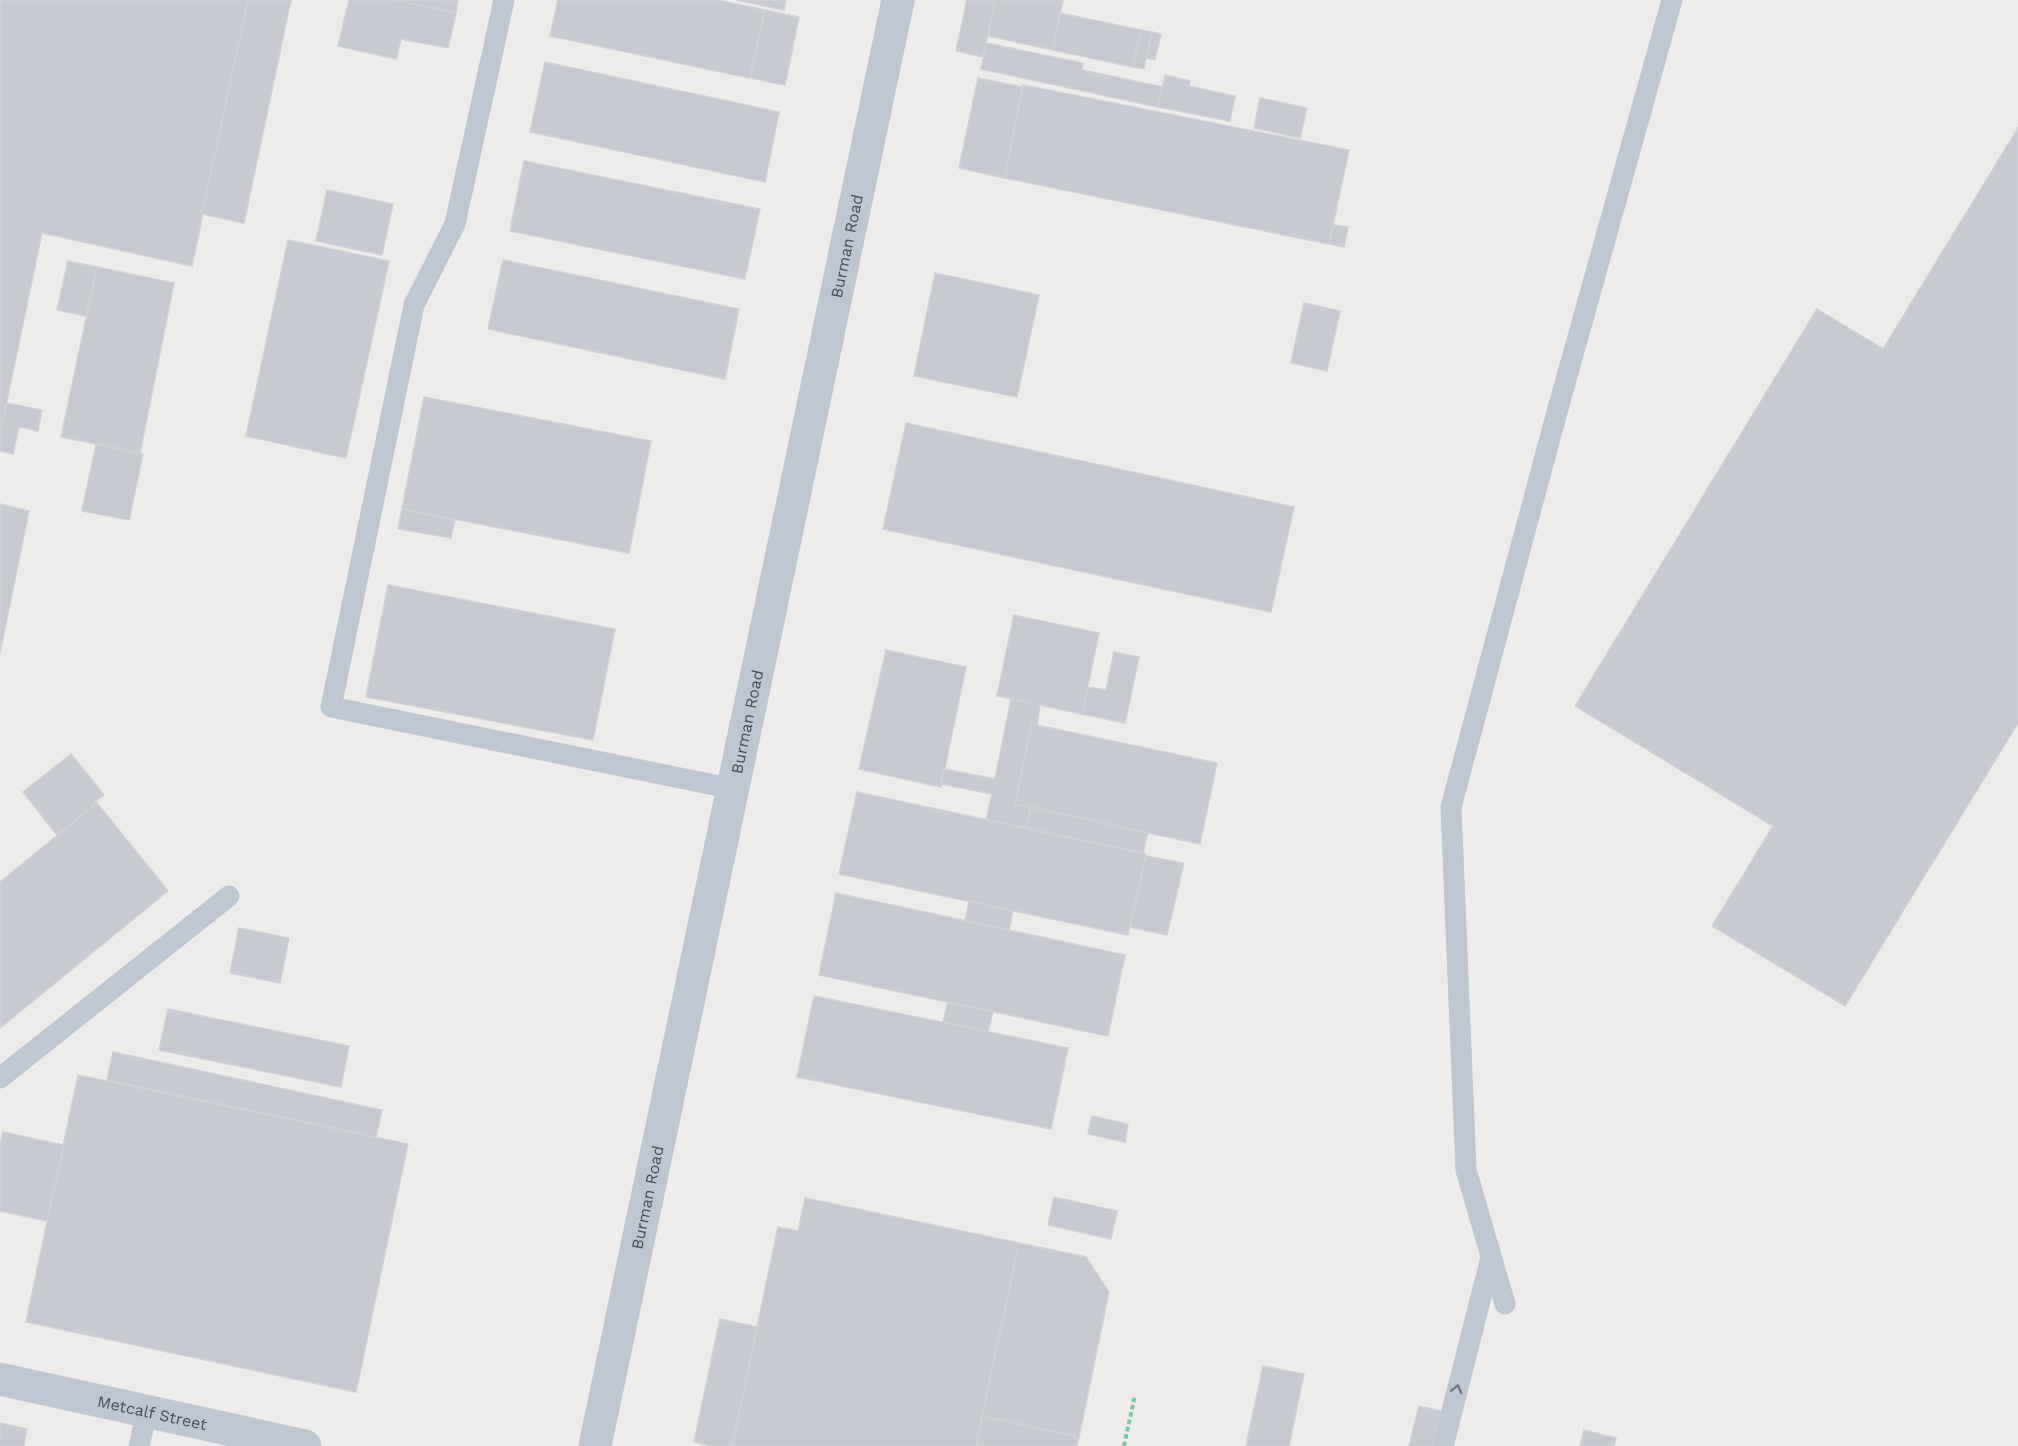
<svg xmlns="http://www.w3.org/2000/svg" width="2018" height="1446" font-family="'Work Sans',sans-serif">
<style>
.building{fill:#c7c9d1;stroke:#cfd1d7;stroke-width:1.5}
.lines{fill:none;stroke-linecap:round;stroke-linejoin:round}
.path{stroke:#6ecda6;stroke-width:4;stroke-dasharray:4.5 3;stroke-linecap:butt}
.service{stroke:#bec6d1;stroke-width:21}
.minor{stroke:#bec6d1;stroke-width:33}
.oneway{stroke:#6e7783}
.labels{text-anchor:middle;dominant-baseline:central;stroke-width:6;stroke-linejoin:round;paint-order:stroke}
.street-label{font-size:16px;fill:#434d59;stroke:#fff}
</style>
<rect width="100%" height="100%" fill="#eeebeb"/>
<g class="building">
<polygon points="0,0 248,0 192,266 42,233 0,434"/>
<polygon points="248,0 291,0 244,223 202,214"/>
<polygon points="349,0 397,0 456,13 448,48 401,39 396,59 338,46"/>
<polygon points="397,0 458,0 456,13"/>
<polygon points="558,0 718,0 765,10 750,78 550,36"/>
<polygon points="736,0 786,0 784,10"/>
<polygon points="967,0 995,0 983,57 956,51"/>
<polygon points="995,0 1063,0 1053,50 988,36"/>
<polygon points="765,10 799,17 785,85 750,78"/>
<polygon points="1060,13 1141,30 1133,67 1053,50"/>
<polygon points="1141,30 1152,32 1144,69 1133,67"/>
<polygon points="1152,32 1161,34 1155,60 1147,58"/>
<polygon points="986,43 1083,63 1082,70 1163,87 1158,107 981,69"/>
<polygon points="545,62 779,112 765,182 530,132"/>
<polygon points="1165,75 1190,81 1189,86 1235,96 1230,121 1158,107"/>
<polygon points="978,78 1023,87 1005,178 959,168"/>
<polygon points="1023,85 1349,150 1329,244 1005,178"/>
<polygon points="1260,98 1307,108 1300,138 1254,128"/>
<polygon points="2018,128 2018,723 1845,1006 1712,926 1773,826 1575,706 1817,309 1883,349"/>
<polygon points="524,161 760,209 745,279 510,231"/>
<polygon points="327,190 393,204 382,255 316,241"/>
<polygon points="1334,225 1348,227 1344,247 1329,244"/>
<polygon points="288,240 389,261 346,458 246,436"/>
<polygon points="503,260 739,309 725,379 488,329"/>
<polygon points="68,261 97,267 86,316 57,310"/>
<polygon points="97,267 174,283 140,453 61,437"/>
<polygon points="935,273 1039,295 1017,397 914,376"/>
<polygon points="1304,303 1340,311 1327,371 1291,363"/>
<polygon points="424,397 651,441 629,553 402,509"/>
<polygon points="7,403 42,410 38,431 19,427 13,454 0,451 0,434"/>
<polygon points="906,423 1294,507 1271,612 883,529"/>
<polygon points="96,444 143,454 129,520 82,511"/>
<polygon points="0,504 29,511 0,653"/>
<polygon points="402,509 455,520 451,538 398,529"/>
<polygon points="388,585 615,629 593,740 366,697"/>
<polygon points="1014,615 1099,633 1082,714 997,696"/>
<polygon points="886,650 966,667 941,787 859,769"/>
<polygon points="1114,652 1139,657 1125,723 1082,714 1088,687 1106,690"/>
<polygon points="1011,699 1040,705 1037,725 1032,724 1015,804 1031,807 1026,828 986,820 992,794 941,784 944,769 995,779"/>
<polygon points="1032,724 1217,763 1200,844 1015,804"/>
<polygon points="71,754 104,795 95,802 97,803 57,835 23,792"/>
<polygon points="857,792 1146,854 1128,935 839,874"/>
<polygon points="97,803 168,891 0,1028 0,882"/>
<polygon points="1031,807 1148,833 1143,853 1026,828"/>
<polygon points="1146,856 1184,863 1167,935 1130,927"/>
<polygon points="836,893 1125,955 1108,1036 819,975"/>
<polygon points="969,901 1013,911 1009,930 965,921"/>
<polygon points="239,928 289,938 280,983 230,973"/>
<polygon points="814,996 1068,1048 1051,1129 797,1077"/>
<polygon points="948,1002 993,1012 988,1032 943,1022"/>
<polygon points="168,1009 349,1046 341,1087 159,1050"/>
<polygon points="113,1052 382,1110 376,1137 107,1080"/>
<polygon points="78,1075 408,1144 356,1392 26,1322"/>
<polygon points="1092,1116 1128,1124 1125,1142 1088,1134"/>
<polygon points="3,1132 64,1145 47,1221 0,1211 0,1145"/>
<polygon points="1054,1197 1117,1211 1111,1239 1048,1225"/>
<polygon points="805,1198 1019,1243 976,1446 732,1446 778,1227 798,1231"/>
<polygon points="1019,1243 1086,1257 1109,1292 1079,1437 982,1416"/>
<polygon points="720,1319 757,1327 732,1446 712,1446 694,1442"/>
<polygon points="1263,1366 1304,1374 1289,1446 1246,1446"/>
<polygon points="1419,1406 1441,1411 1433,1446 1409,1446"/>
<polygon points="982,1416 1079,1437 1077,1446 976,1446"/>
<polygon points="0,1423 27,1429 24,1446 0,1446"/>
<polygon points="1584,1430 1616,1438 1614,1446 1580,1446"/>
</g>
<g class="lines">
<polyline class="path" points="1124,1446 1135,1395"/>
<g class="service">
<polyline points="504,0 455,224 414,305 331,707 734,789"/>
<polyline points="0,1078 229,896"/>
<polyline points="1505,1304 1466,1170 1451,807 1557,412 1672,0"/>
<polyline points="139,1446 147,1411"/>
<polyline points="1443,1446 1491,1258"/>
</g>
<g class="minor">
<path id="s1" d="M 0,1379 L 305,1446"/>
<path id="s2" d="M 595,1446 L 898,0"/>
</g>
</g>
<defs><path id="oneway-chevron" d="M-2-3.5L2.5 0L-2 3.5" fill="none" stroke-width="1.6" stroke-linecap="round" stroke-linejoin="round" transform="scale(1.5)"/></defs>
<use class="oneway" href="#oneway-chevron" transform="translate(1457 1389) rotate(-76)"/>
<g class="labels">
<g class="street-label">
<text stroke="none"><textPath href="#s2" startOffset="1226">Burman Road</textPath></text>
<text stroke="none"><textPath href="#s2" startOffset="740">Burman Road</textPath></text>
<text stroke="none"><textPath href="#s2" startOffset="254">Burman Road</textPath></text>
<text stroke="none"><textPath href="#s1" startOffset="156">Metcalf Street</textPath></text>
</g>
</g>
</svg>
